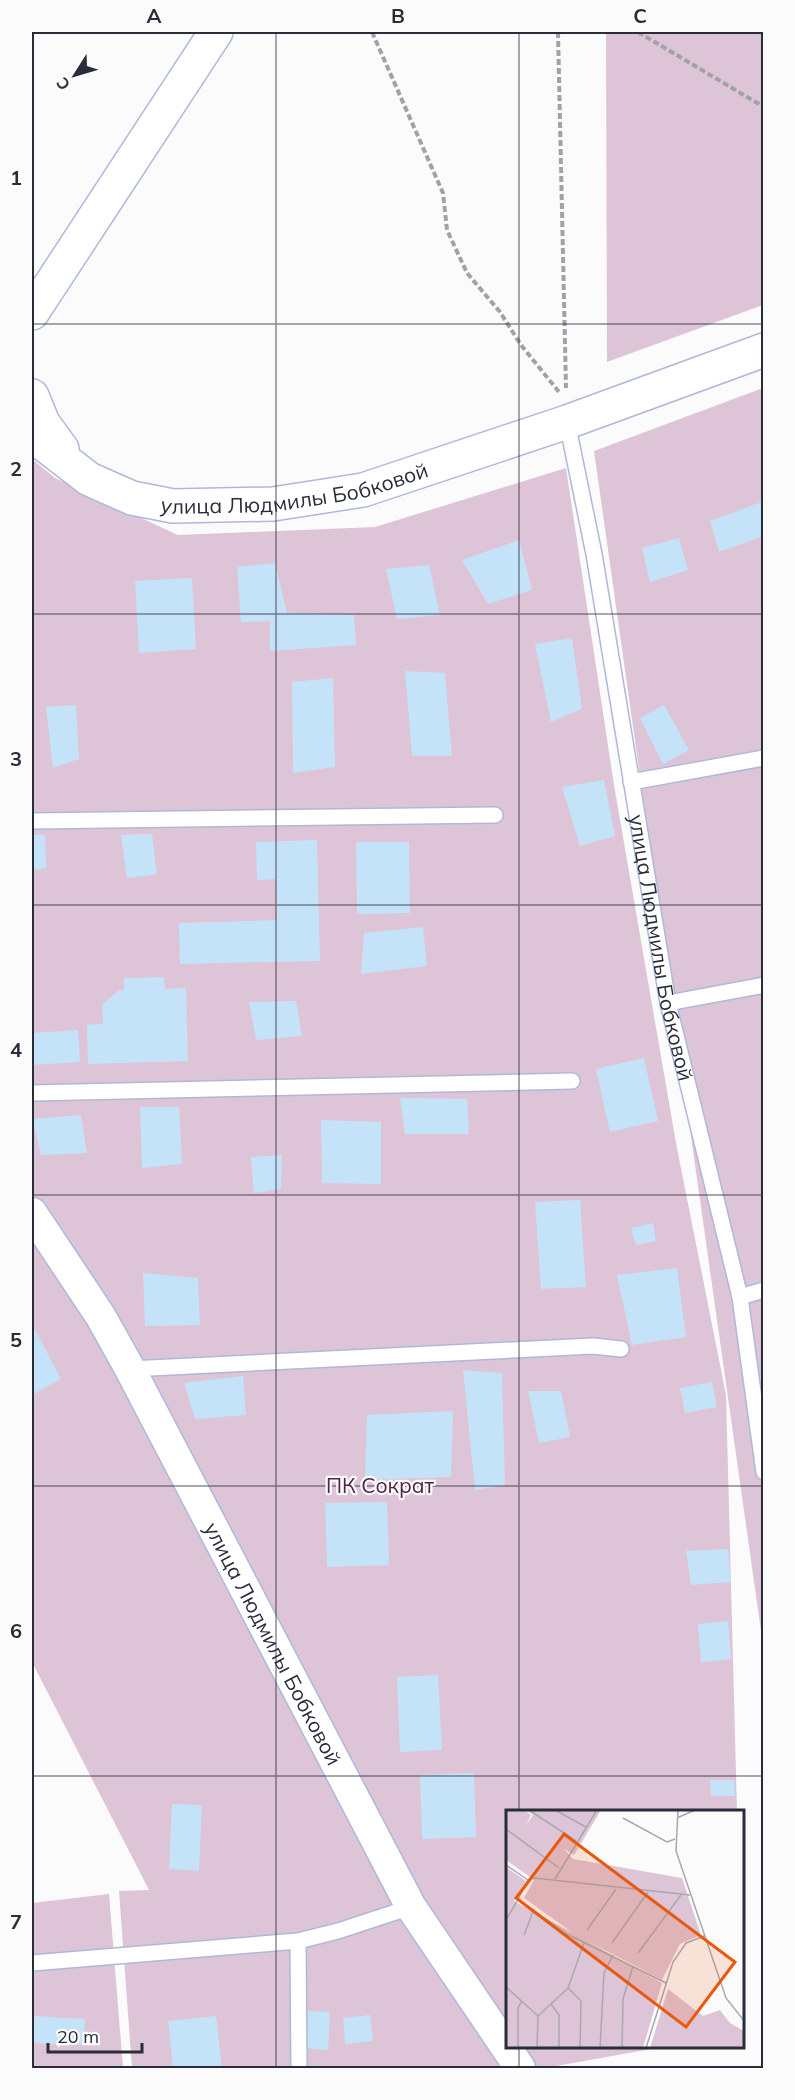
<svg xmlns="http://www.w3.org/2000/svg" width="795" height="2100" font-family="Mulish,sans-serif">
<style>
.green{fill:#dec4d7}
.building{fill:#c4e3f9}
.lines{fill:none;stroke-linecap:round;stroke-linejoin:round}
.service-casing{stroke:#aeb9da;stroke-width:18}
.minor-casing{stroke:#aeb9da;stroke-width:33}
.secondary-casing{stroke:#aeb9da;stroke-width:36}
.path{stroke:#a0a2a7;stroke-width:4;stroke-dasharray:6 3;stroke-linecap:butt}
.service{stroke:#fff;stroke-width:15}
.minor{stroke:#fff;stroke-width:30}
.secondary{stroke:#fff;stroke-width:33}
.grid{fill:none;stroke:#292d3a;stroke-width:1.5;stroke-opacity:0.55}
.labels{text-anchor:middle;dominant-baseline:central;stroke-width:4.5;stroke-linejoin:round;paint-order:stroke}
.street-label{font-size:21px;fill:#292d3a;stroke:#fbfbfb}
.park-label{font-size:21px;fill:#4f2746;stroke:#fbfbfb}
.inset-road{fill:none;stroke:#a7a9ae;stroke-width:1.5}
.view{fill:#e8590c;fill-opacity:0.15;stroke:#e8590c;stroke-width:3}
.inset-edge{fill:none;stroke:#292d3a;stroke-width:3}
.neatline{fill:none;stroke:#292d3a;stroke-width:2}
.grid-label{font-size:20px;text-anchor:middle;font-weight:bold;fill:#292d3a}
</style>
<rect width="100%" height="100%" fill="#fbfbfb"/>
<g class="green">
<polygon points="606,32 764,32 763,305 607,362"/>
<polygon points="763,388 763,1645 594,451"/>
<polygon points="32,459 55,478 178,535 375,527 566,468 614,785 676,1143 726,1395 737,1812 507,1812 507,2048 657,2048 545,2068 132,2068 119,1891 149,1890 32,1662"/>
<polygon points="109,1894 123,2068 32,2068 32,1903"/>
</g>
<g class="building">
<polygon points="764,501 764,536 719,552 710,521"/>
<polygon points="679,538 688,570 650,582 642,548"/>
<polygon points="519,540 532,590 488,604 462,560"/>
<polygon points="275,563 287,613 354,615 356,645 270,651 270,621 241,622 237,567"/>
<polygon points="429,565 440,615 397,619 386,569"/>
<polygon points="192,578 196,649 139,653 135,581"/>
<polygon points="572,638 582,709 551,722 535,644"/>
<polygon points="405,671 445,673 452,756 412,756"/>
<polygon points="333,678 335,767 293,773 292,682"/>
<polygon points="76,705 79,759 53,768 46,707"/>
<polygon points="664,705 689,750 663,764 640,718"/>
<polygon points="604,780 615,836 580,846 562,787"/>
<polygon points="152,834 157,874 127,878 121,835"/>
<polygon points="32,835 45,835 46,868 32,870"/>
<polygon points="317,840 320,961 180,964 179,923 277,920 276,879 257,880 256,842"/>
<polygon points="356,842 409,842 410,913 357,914"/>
<polygon points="423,927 427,966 361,974 364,933"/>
<polygon points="164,977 165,989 186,988 188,1061 88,1064 87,1025 103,1024 102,1005 119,990 124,990 124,978"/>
<polygon points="296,1001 302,1036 256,1040 249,1002"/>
<polygon points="78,1030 80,1062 32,1065 32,1033"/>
<polygon points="644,1058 658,1121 610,1132 596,1069"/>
<polygon points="400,1098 467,1099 469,1134 405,1134"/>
<polygon points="140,1107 179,1107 182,1164 142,1168"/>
<polygon points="81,1115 87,1153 41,1155 32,1119"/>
<polygon points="321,1120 381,1122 381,1184 322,1183"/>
<polygon points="282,1155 281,1189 254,1193 251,1157"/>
<polygon points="580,1200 586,1287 541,1289 535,1202"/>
<polygon points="653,1223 656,1241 636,1245 631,1228"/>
<polygon points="677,1268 686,1337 632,1345 617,1275"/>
<polygon points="143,1273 198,1278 200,1325 145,1326"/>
<polygon points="32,1324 61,1379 32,1395"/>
<polygon points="463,1370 502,1373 505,1485 475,1490"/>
<polygon points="243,1376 246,1415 195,1419 184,1383"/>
<polygon points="712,1382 717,1407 685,1413 680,1388"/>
<polygon points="528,1391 561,1391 570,1437 539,1443"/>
<polygon points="453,1411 451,1477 365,1480 367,1415"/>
<polygon points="387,1502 389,1565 327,1567 325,1503"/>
<polygon points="728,1549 731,1582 691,1585 686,1551"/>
<polygon points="728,1621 731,1659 701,1662 698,1624"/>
<polygon points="438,1675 442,1750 400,1752 397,1677"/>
<polygon points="474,1773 476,1837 422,1839 420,1775"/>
<polygon points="710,1780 734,1780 735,1796 711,1796"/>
<polygon points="172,1804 202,1805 199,1871 169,1869"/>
<polygon points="305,2011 330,2012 328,2050 303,2048"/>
<polygon points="370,2015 373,2041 345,2044 343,2018"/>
<polygon points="32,2016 85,2019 83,2045 32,2043"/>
<polygon points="216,2016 222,2068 173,2068 168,2021"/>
</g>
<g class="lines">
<g class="service-casing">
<g id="service">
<path id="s1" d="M 567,422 L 594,554 L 668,1003 L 740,1297 L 764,1472"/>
<polyline points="631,782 764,758"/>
<polyline points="32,821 495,815"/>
<polyline points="668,1003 764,985"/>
<polyline points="32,1093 572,1081"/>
<polyline points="740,1297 764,1290"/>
<polyline points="130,1369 593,1346 621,1349"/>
<polyline points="298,1941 299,2068"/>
<polyline points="32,1963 298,1941 338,1931 411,1907"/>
</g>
</g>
<g class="minor-casing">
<g id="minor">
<path id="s2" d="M 32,1213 L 101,1317 L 130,1369 L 411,1907 L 520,2068"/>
</g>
</g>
<g class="secondary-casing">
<g id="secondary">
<polyline points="32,313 216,32"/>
<polyline points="32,396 43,423 62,449"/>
<path id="s3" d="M 32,435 L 89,479 L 132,498 L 173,506 L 273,504 L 363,490 L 567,422 L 764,350"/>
</g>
</g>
<g class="path">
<polyline points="372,32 443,193 447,230 467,273 500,312 521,345 559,392"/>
<polyline points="558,32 566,388"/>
<polyline points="638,32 764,107"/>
</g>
<use href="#service" class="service"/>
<use href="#minor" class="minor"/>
<use href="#secondary" class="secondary"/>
</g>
<path class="grid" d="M 276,32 L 276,2068M 519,32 L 519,1812M 32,324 L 764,324M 32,614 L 764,614M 32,905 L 764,905M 32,1195 L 764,1195M 32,1486 L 764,1486M 32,1776 L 764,1776M 519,2048 L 519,2068"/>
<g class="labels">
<g class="street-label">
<text stroke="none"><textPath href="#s3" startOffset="284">улица Людмилы Бобковой</textPath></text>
<text stroke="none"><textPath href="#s1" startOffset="534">улица Людмилы Бобковой</textPath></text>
<text stroke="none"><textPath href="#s2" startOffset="494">улица Людмилы Бобковой</textPath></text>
</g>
<g class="park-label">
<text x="380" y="1485">ПК Сократ</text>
</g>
</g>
<g transform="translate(506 1810)">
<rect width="238" height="238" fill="#fbfbfb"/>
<path d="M 0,0 L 19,0 L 25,5 L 20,15 L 27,5 L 21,0 L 95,0 L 68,45 L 58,39 L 67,49 L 176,68 L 195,125 L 174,134 L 156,170 L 81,131 L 156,173 L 137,238 L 0,238 L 0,57 L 20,71 L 8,91 L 67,123 L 18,88 L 28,70 L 0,50 ZM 162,179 L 197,206 L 214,200 L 224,213 L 238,221 L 238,238 L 144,238 Z" fill="#dec4d7"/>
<path class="inset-road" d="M 23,0 L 70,31M 49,0 L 80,17M 172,0 L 170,41 L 220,188 L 239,212M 117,8 L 161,32 L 169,29M 171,8 L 189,0M 0,19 L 53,58M 0,55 L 22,70M 49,69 L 91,0M 0,110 L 11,91M 81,120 L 110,79M 18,125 L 28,99M 106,133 L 142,82M 132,143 L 175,85M 160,173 L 61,124 L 12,89 L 22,70 L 28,68 L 184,85M 0,177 L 32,206M 62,178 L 75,191 L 74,238M 45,194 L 53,205 L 53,238M 12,238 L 12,198 L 16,191M 31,238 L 32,206 L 62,178 L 78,133M 94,238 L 98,163 L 107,145M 116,238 L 117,189 L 127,156M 140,238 L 167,152 L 180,133 L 198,126"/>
<path class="view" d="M 58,24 L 229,152 L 180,217 L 10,88 Z"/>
<rect width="238" height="238" class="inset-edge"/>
</g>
<rect width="795" height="2100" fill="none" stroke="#fbfbfb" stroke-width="66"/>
<g transform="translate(75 75) rotate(233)" stroke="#fbfbfb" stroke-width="4.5" paint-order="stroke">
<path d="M0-4.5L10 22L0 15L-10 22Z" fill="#292d3a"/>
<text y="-9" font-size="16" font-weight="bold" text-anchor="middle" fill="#292d3a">С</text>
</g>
<path d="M48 2043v9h94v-9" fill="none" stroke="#292d3a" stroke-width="3"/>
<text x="57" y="2043" font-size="18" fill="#292d3a" stroke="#fbfbfb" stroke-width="4.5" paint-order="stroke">20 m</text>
<rect x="33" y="33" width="729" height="2034" class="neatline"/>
<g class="grid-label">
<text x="154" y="23">A</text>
<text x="398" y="23">B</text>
<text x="640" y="23">C</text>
<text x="16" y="185">1</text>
<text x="16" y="476">2</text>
<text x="16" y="766">3</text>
<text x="16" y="1057">4</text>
<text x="16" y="1347">5</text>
<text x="16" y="1638">6</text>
<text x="16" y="1929">7</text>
</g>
</svg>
